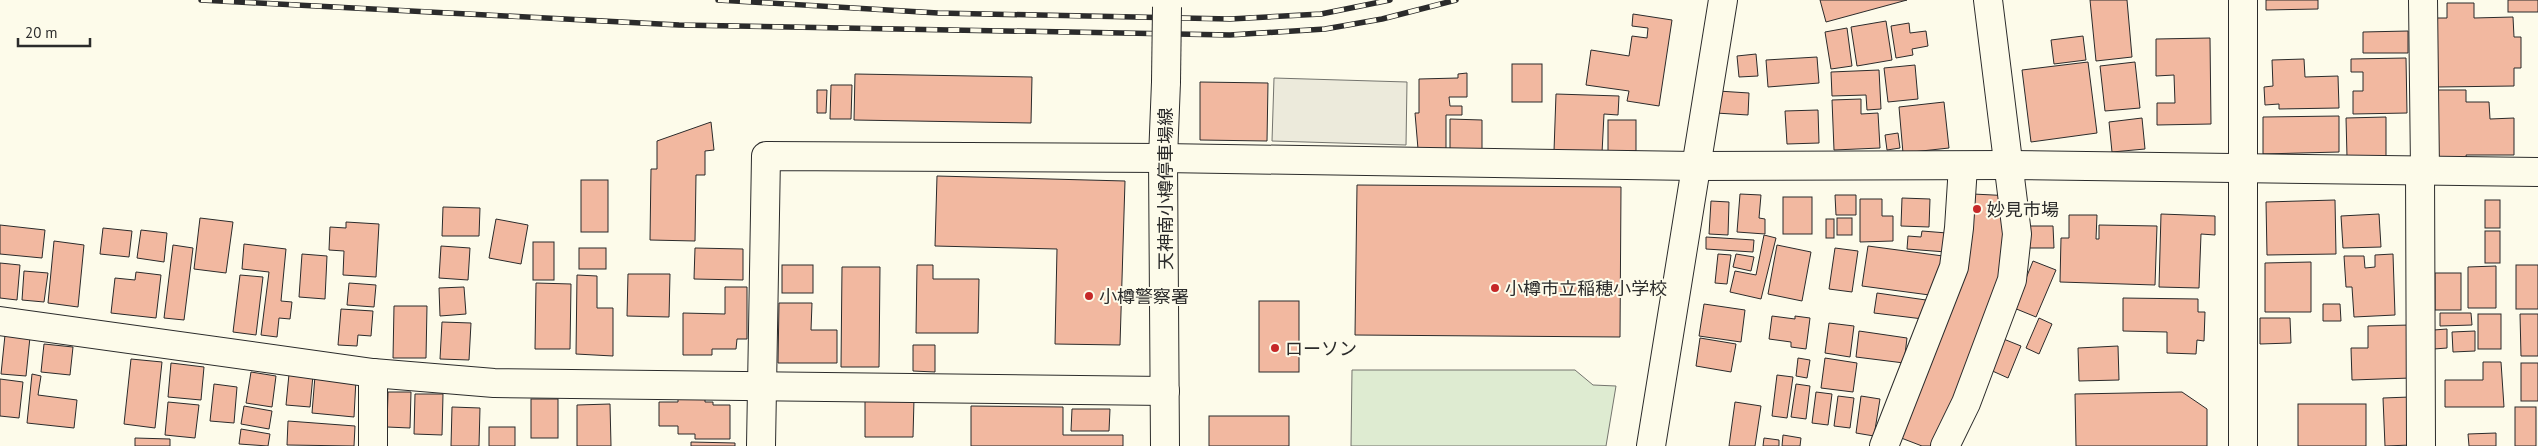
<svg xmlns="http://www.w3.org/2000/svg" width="2538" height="446" font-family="'PT Sans','Noto Sans JP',sans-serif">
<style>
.green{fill:#deebd1;stroke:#74746e}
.parking{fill:#eceadb;stroke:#74746e}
.building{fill:#f2b8a0;stroke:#2b2b2b}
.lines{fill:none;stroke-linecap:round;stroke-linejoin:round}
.minor-casing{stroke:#2b2b2b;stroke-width:30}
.major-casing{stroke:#2b2b2b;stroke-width:30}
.minor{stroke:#fdfbea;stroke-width:28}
.major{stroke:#fdfbea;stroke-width:28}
.rail-casing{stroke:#2b2b2b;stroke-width:5.5}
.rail{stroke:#fdfbea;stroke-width:4;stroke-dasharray:11;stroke-linecap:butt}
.major-bridge-casing{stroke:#2b2b2b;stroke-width:30;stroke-linecap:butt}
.major-bridge{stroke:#fdfbea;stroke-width:28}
.poi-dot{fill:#c62828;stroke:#fdfbea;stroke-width:2}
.labels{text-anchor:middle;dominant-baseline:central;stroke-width:4;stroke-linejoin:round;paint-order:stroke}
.street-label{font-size:18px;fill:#2b2b2b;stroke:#fdfbea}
.poi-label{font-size:18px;fill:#2b2b2b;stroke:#fdfbea;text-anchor:start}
</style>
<rect width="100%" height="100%" fill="#fdfbea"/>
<polygon class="green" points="1352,370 1575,370 1593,385 1616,386 1606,446 1351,446"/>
<polygon class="parking" points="1274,78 1407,82 1406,145 1272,141"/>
<g class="building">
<polygon points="1820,0 1907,0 1826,22"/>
<polygon points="2090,0 2127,0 2132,57 2096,61"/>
<polygon points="2266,0 2318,0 2318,9 2266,10"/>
<rect x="2508" y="0" width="30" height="12"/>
<polygon points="2447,3 2474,3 2474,18 2513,17 2514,37 2521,37 2521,68 2514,68 2514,86 2437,87 2436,18 2447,18"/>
<polygon points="1633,14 1672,20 1659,106 1627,101 1629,91 1586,85 1591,50 1629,56 1632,36 1647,38 1648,28 1632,26"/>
<polygon points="1886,21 1892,60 1857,66 1851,27"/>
<polygon points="1909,23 1910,33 1926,31 1928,46 1912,49 1913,55 1896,58 1891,26"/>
<polygon points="1847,28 1852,66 1831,69 1825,32"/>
<polygon points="2408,31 2408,53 2363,53 2363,32"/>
<polygon points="2083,36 2086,60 2054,64 2051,40"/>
<polygon points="2210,38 2211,124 2157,125 2157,103 2175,103 2174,75 2156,76 2156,39"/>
<polygon points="1756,54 1758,76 1739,77 1737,56"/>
<polygon points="1817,57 1819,83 1768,87 1766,60"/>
<polygon points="2406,58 2407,113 2353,114 2353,91 2363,91 2363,72 2351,72 2351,59"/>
<polygon points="2304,59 2305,77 2338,76 2339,108 2279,109 2279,104 2265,105 2264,87 2273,86 2272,60"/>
<polygon points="2088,62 2097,133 2031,142 2022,70"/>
<polygon points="2135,62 2140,108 2105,111 2100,66"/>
<rect x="1512" y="64" width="30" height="38"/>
<polygon points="1915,65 1918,99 1888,102 1884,68"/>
<polygon points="1879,70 1881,109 1867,110 1866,95 1832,96 1831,72"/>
<polygon points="1467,73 1467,97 1449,97 1450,106 1462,106 1462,115 1446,115 1446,149 1418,149 1415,113 1419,113 1419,79 1458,78 1458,74"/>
<polygon points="855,74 1032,77 1031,123 854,120"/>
<polygon points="1200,82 1268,83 1267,141 1200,140"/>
<polygon points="831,85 852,85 851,119 830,119"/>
<polygon points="817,90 827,90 826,113 817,113"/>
<polygon points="2436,90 2466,90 2466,102 2489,102 2490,119 2514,118 2514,155 2466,155 2467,160 2436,160"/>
<polygon points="1718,91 1749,93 1748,115 1716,113"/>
<polygon points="1556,94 1619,96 1618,115 1604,114 1602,153 1554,151"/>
<polygon points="1861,99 1861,114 1878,113 1880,148 1834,150 1832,100"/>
<polygon points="1944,102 1949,148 1903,153 1899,107"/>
<polygon points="1818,110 1819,143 1787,144 1785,111"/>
<polygon points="2339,116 2339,152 2263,154 2263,117"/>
<polygon points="2386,117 2386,156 2347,157 2346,118"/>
<polygon points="2142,118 2145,149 2112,152 2109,122"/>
<polygon points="1450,119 1482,120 1482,152 1450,152"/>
<rect x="1608" y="120" width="28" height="31"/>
<polygon points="711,122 714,150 705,151 705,175 696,175 695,241 650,240 651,169 657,169 657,141"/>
<polygon points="1898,133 1900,148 1887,150 1885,135"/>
<polygon points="937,176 1125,181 1120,345 1055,344 1057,249 935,246"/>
<rect x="581" y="180" width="27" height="52"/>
<polygon points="1357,185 1621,187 1620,337 1355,335"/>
<polygon points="1740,194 1761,195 1759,218 1765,219 1765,234 1737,232"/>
<polygon points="1973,194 2013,196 2009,270 1938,446 1922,446 1896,436"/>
<polygon points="1835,195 1856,195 1856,215 1836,215"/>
<rect x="1783" y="197" width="29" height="37"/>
<polygon points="1902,198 1930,199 1929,227 1901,226"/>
<polygon points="1860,199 1882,199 1882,216 1893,216 1893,241 1860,242"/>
<polygon points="2335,200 2336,254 2267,255 2266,202"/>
<rect x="2485" y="200" width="15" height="28"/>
<polygon points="1711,201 1729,202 1728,235 1709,234"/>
<polygon points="443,207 480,208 479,236 442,236"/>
<polygon points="2161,214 2215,216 2215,235 2201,234 2199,288 2159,287"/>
<polygon points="2379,214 2381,247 2343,248 2341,216"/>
<polygon points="2069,215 2097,215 2096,239 2099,239 2099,225 2157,226 2155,285 2060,282 2061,238 2069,238"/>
<polygon points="200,218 233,222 226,273 194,269"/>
<rect x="1837" y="218" width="15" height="17"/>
<polygon points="496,219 528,225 521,264 489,258"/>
<rect x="1826" y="219" width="8" height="19"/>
<polygon points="346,222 379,224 376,277 343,275 344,251 329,250 330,227 346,228"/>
<polygon points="0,225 45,230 42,258 0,254"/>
<polygon points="2029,226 2053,226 2054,248 2029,248"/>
<polygon points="103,228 132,231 129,257 100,254"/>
<polygon points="141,230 167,233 164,262 137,258"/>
<polygon points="1922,231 1947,233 1946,252 1907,249 1908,236 1921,237"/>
<rect x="2485" y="231" width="15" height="32"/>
<polygon points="1764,235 1776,238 1761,299 1730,292 1735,271 1756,275"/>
<polygon points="1706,237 1754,240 1753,252 1706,249"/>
<polygon points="54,241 84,245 78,307 48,303"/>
<rect x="533" y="242" width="21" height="38"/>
<polygon points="244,244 286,249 281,301 292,302 290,319 279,318 277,337 261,335 269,272 242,269"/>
<polygon points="173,245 193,248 184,320 164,318"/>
<polygon points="1777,245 1811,252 1802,301 1768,294"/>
<polygon points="441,246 470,248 468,280 439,278"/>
<polygon points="1868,246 1943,256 1937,296 1862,286"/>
<rect x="579" y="248" width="27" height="21"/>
<polygon points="695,248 743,249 743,280 694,279"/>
<polygon points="1835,248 1858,251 1852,292 1829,289"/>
<polygon points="302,254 327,256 325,299 299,297"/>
<polygon points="1718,254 1731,255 1727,284 1715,283"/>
<polygon points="1736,254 1754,257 1751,271 1733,267"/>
<polygon points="2393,254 2395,315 2354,317 2352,287 2346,287 2344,256 2364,256 2365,268 2375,267 2375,255"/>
<polygon points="2033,261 2056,270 2036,317 2014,308"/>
<polygon points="2311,262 2311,312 2265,312 2265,263"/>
<polygon points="0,263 20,265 17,300 0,298"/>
<rect x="782" y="265" width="31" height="28"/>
<polygon points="917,265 933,265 933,279 979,279 978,333 916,333"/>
<rect x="2516" y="265" width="22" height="44"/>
<polygon points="2496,266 2496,308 2468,308 2468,267"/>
<polygon points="842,267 880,267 879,367 841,367"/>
<polygon points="24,271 48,273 44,302 22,300"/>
<polygon points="136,272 161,275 156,318 111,313 115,278 135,280"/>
<rect x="2435" y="273" width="26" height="37"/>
<polygon points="628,274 670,274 669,317 627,316"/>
<polygon points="240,275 263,277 256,335 233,332"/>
<polygon points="577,275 597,276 597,308 613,308 613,356 576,354"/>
<polygon points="349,283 376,285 374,307 347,305"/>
<polygon points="536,283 571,284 570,349 535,349"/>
<polygon points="464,287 466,314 440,316 439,288"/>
<polygon points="725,287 747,287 747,339 737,339 736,349 712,349 712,355 683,355 683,313 725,314"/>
<polygon points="1877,293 1926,300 1923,319 1874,313"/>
<polygon points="2123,298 2198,299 2198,312 2205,312 2204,341 2197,340 2196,354 2167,353 2167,332 2123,331"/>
<rect x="1259" y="301" width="40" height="71"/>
<polygon points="779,303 812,303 811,330 837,330 837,363 778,363"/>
<polygon points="1704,304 1745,310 1741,342 1699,336"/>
<polygon points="2323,304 2340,304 2341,321 2323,321"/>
<polygon points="394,306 427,306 426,358 393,358"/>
<polygon points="341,309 373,311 371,336 358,335 357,346 338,345"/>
<polygon points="2440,313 2471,313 2472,325 2440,326"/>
<rect x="2478" y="314" width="23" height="35"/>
<polygon points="2520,314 2538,314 2538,356 2521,356"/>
<polygon points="1772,316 1795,319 1795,316 1810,318 1806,349 1791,347 1791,342 1769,339"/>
<polygon points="2039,318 2052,324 2039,354 2026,348"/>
<polygon points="2260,318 2290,318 2291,343 2260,344"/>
<polygon points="442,322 471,323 469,360 440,359"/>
<polygon points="1829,323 1854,326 1850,357 1825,353"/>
<polygon points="2410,325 2411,378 2352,380 2351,348 2368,348 2368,326"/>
<polygon points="2447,329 2447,348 2434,349 2434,330"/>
<polygon points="1859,331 1907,338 1904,363 1856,357"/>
<polygon points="2475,331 2475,351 2453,352 2452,332"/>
<polygon points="5,335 30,337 26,376 1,374"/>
<polygon points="1700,338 1736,344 1731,372 1696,366"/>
<polygon points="2001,338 2021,346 2008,378 1988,369"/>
<polygon points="44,344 73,347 70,375 41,372"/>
<polygon points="913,345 935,345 935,372 913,371"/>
<polygon points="2118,346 2119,380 2079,381 2078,348"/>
<polygon points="1798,358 1810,360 1807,378 1796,376"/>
<polygon points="1825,358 1857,363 1853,392 1821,388"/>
<polygon points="131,359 162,362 155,428 124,424"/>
<polygon points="2483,362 2501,362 2504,407 2445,407 2445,380 2483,380"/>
<polygon points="171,363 204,367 201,400 168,397"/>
<rect x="2521" y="363" width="17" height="38"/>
<polygon points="251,372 276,376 272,407 246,403"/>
<polygon points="32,374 41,376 38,395 77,400 74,428 27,423"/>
<polygon points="289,374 313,375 310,407 286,405"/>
<polygon points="1777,375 1793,377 1787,418 1772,416"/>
<polygon points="315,376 356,379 354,417 312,413"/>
<polygon points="0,379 23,382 19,418 0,416"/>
<polygon points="214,384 237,387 234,423 210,421"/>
<polygon points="1796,384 1810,386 1806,419 1791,417"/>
<polygon points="388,392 411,392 410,428 387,427"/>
<polygon points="1816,392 1832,394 1828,425 1812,423"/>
<polygon points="2182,392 2207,409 2207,446 2076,446 2075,394"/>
<polygon points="415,394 443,394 442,435 414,434"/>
<polygon points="678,396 705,396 705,402 713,402 713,405 730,405 730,439 695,439 695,434 678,434 678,426 659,426 659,402 678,402"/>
<polygon points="1838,396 1854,398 1850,428 1834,426"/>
<polygon points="1861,396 1880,399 1874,436 1856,433"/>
<polygon points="2410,397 2411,445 2385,446 2383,398"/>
<rect x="531" y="399" width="27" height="39"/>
<polygon points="865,399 914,399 913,437 865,437"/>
<polygon points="168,402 199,405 195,438 165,435"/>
<polygon points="1735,402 1761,406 1755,446 1729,446"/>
<polygon points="610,404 611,446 577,446 577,405"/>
<rect x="2298" y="404" width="68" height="42"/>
<polygon points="244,406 272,411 269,429 241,424"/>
<polygon points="971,406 1063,407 1063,435 1123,435 1123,446 971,446"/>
<polygon points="452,407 480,408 479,446 451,446"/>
<rect x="2515" y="407" width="21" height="39"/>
<polygon points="1072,409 1110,409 1109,431 1071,431"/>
<rect x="1209" y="416" width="80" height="30"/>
<polygon points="288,421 355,426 354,446 287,445"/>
<rect x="489" y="427" width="26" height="19"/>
<polygon points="241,429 270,434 268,446 239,444"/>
<polygon points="2496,433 2496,446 2469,446 2468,434"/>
<polygon points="1783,435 1801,438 1800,446 1782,446"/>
<polygon points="135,438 170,439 170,446 135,446"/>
<polygon points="1764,438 1779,440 1779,446 1763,446"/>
<polygon points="691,442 735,443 735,446 691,446"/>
</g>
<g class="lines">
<g class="minor-casing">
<g id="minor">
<polyline points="2243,0 2243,446"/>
<polyline points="2423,0 2425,170"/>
<polyline points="2420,169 2421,446"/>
<polyline points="0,321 373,373 494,383 1165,391"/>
<polyline points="373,373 373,446"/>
<polyline points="761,446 766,156 1163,158 1695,166 2008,165 2538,172"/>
<polyline points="1651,446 1723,0"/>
<polyline points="1884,446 1954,267 1959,228 1963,166"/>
<polyline points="1945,446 1966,403 2012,280 2017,234 1988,0"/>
</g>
</g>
<g class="major-casing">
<polyline id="major" points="1165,446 1163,158 1166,82"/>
</g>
<use href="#minor" class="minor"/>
<use href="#major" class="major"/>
<g class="rail-casing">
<g id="rail">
<polyline points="201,0 679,25 1230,35 1325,29 1382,19 1456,0"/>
<polyline points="718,0 938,13 1230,19 1321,14 1390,0"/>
</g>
</g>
<use href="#rail" class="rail"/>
<g class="major-bridge-casing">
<polyline id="major-bridge" points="1166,82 1167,7"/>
</g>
<use href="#major-bridge" class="major-bridge"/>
</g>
<g class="poi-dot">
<circle cx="1977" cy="209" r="5"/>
<circle cx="1495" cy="288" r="5"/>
<circle cx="1089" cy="296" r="5"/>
<circle cx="1275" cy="348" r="5"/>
</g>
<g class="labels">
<g class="street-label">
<text transform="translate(1165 189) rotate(-90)">天神南小樽停車場線</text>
</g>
<g class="poi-label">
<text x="1987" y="209">妙見市場</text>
<text x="1505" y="288">小樽市立稲穂小学校</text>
<text x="1099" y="296">小樽警察署</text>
<text x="1285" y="348">ローソン</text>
</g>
</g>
<path d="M18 38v8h72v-8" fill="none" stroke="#2b2b2b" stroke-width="2.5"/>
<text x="25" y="38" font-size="15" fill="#2b2b2b" stroke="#fdfbea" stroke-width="4" paint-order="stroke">20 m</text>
</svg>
